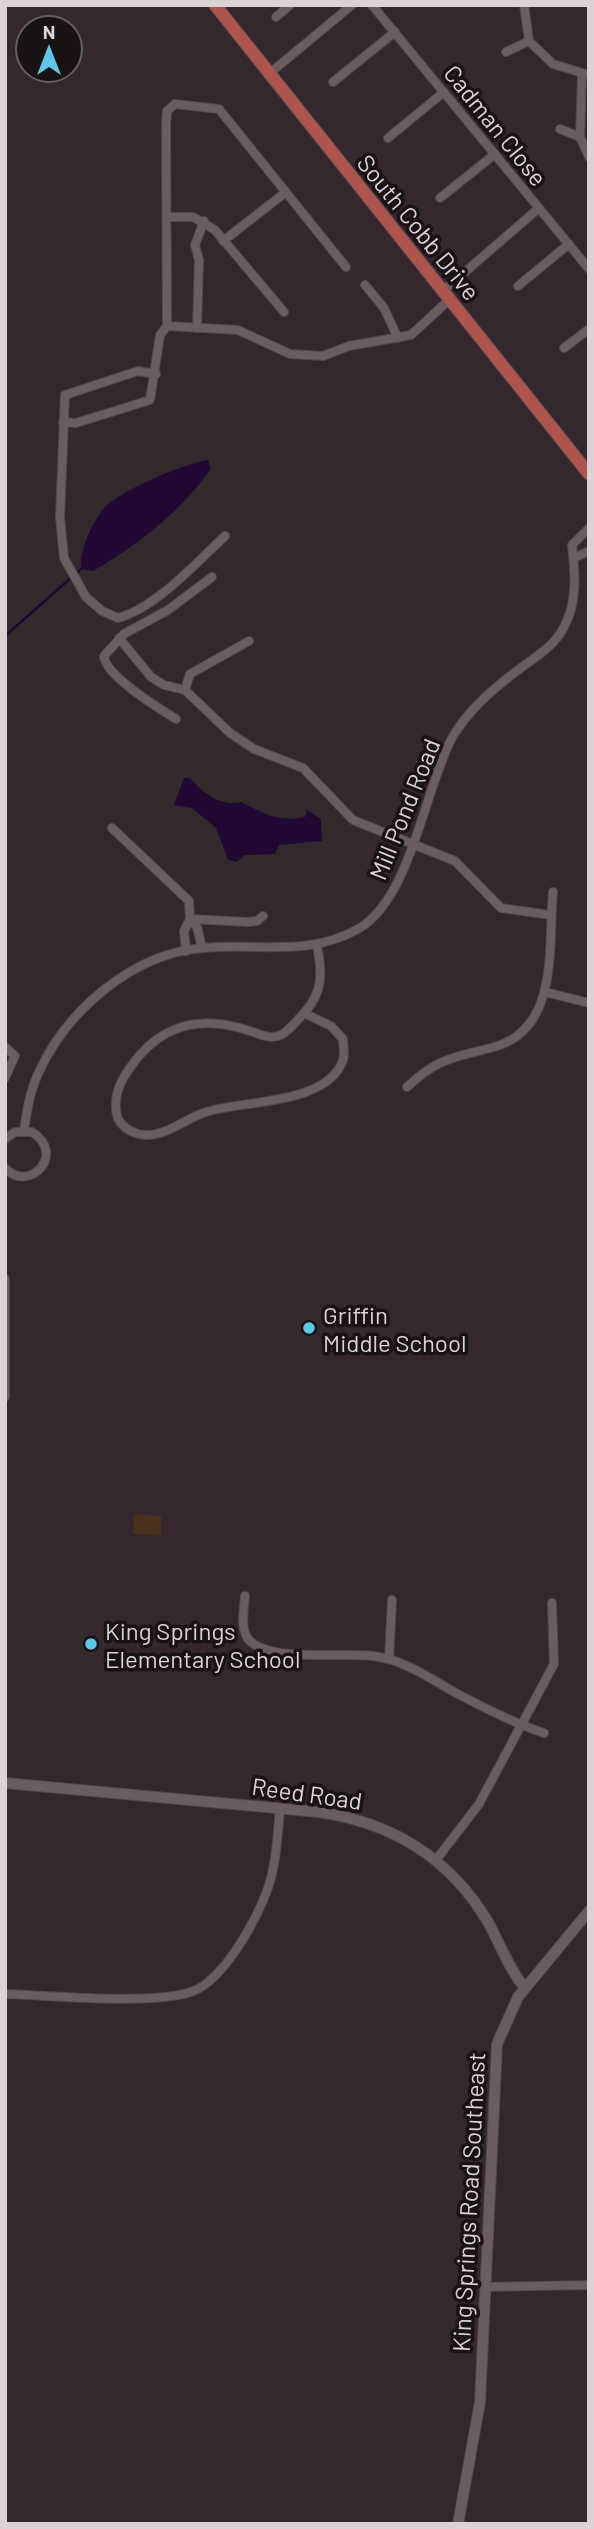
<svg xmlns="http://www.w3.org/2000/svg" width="594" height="2529" font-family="Barlow,sans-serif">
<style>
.green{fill:#4b301c}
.water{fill:#200a34}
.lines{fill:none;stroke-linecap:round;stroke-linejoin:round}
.stream{stroke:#200a34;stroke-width:2.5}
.street-casing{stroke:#51474a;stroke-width:10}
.secondary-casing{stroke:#51474a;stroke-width:12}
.primary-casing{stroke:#51474a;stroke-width:14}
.street{stroke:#6b5c60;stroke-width:8}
.secondary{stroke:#6b5c60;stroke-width:10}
.primary{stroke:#ae544e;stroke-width:12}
.poi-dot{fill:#5dc7e8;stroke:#191314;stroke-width:2.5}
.labels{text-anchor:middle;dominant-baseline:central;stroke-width:7;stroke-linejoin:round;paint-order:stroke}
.street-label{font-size:24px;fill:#dad2d4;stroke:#191314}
.poi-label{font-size:24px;fill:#dad2d4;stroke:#191314;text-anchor:start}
</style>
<rect width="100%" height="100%" fill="#35282c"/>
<polygon class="green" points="134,1514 161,1516 161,1535 133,1534"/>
<g class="water">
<path d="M 208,460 L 211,469 C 181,511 137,546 93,571 L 81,569 C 79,550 92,523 104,508 C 117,492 187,462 208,460 Z"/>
<path d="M 184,778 L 190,778 C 203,793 221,807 241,802 C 263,813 279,823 305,817 L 307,810 L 321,819 L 322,841 L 279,845 L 275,854 L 245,855 L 237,862 L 228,860 L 216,828 L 192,808 L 174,805 Z"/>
</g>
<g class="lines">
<polyline class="stream" points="5,636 81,569"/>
<g class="street-casing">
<g id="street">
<polyline points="372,5 589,269"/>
<polyline points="524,5 529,41 553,64 589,75"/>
<polyline points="276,17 290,5"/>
<polyline points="506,52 529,41"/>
<polyline points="270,73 352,5"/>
<polyline points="582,75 580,137 589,157"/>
<polyline points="333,82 395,32"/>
<polyline points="560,129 580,137"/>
<polyline points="388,138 444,92"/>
<polyline points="440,198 495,154"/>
<polyline points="167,217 193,217 215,230 284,312"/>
<polyline points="223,241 286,192"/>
<polyline points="365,285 384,308 398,338"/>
<polyline points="518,286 569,244"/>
<polyline points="443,291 539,208"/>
<polyline points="167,326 166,124 167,111 175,104 219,109 346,267"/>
<polyline points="197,328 199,260 195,245 204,221"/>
<polyline points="564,348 589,329"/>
<path d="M 156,374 L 138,371 L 65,395 L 60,517 L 64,558 L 86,597 L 102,611 L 118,618 C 156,608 197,562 225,536"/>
<polyline points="63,422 76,423 150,400 160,335 167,326 238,330 290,354 323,356 349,346 411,335 450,299"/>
<polyline points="574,558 589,551"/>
<polyline points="119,638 151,677 164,685 185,690 230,733 254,749 303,768 353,820 455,861 501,908 551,915"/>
<polyline points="185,690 190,674 249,641"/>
<path d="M 176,719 C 159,708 105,676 104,656 L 124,634 L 168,610 L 212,577"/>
<polyline points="112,828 189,901 190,919 197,927 202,948"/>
<polyline points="190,919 248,922 257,921 263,916"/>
<polyline points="186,951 184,931 190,919"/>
<polyline points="545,992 589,1003"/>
<path d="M 304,1013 L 331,1026 L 343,1039 C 343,1046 345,1054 343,1060 C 328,1105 243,1100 206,1112 C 186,1118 167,1136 145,1135 C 134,1134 124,1129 118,1119 C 112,1099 119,1082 132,1065 C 162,1023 203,1015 250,1031 C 260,1034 270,1040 281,1035 C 289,1031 298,1019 304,1013 Z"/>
<path d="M 304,1013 C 324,991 322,972 317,945"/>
<polyline points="5,1047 15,1056 5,1078"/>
<path d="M 407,1087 C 439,1057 454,1058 494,1047 C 560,1029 548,945 553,892"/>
<path d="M 24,1130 C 27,1111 30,1091 38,1074 C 66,1011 133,953 203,948 C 257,943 309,957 358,929 C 411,899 424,790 452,738 C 468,710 493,689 518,670 C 535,657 554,647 564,627 C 578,602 575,572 572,545 L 589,528"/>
<path d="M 5,1139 L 15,1132 L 32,1132 C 67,1154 29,1194 5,1168"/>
<polyline points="5,1279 5,1397"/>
<path d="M 245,1596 C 244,1610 239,1632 251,1642 C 276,1662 341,1652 373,1656 C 405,1660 429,1678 456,1693 C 484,1708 513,1723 544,1733"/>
<polyline points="389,1659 392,1600"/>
<polyline points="436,1860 479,1804 554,1664 552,1603"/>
<path d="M 5,1994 C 48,1995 164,2007 198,1989 C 229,1972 262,1911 271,1878 C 277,1855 278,1831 280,1808"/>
<polyline points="485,2287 589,2285"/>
</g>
</g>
<g class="secondary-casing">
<g id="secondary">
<path d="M 5,1783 L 318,1812 C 391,1822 450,1858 488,1922 C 500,1944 509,1969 525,1988"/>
<polyline points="458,2524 480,2402 497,2044 518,1997 589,1911"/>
</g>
</g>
<g class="primary-casing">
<polyline id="primary" points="215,5 589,474"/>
</g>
<use href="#street" class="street"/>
<use href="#secondary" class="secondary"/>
<use href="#primary" class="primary"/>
</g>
<g class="poi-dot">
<circle cx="309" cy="1328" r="7"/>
<circle cx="91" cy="1644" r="7"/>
</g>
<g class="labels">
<g class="street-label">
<text transform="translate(496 125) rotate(51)">Cadman Close</text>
<text transform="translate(419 227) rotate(51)">South Cobb Drive</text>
<text transform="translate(404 809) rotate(-68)">Mill Pond Road</text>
<text transform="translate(307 1793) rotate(8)">Reed Road</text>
<text transform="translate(468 2202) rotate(-87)">King Springs Road Southeast</text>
</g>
<g class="poi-label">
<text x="323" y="1314">Griffin<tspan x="323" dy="28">Middle School</tspan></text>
<text x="105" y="1630">King Springs<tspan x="105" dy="28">Elementary School</tspan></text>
</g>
</g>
<rect width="594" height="2529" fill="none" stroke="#dad2d4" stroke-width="14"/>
<g transform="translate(49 49)"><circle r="33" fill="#191314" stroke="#665f61" stroke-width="2"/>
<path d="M0-5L12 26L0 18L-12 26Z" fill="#5dc7e8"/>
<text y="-10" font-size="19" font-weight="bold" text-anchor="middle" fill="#dad2d4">N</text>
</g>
</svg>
